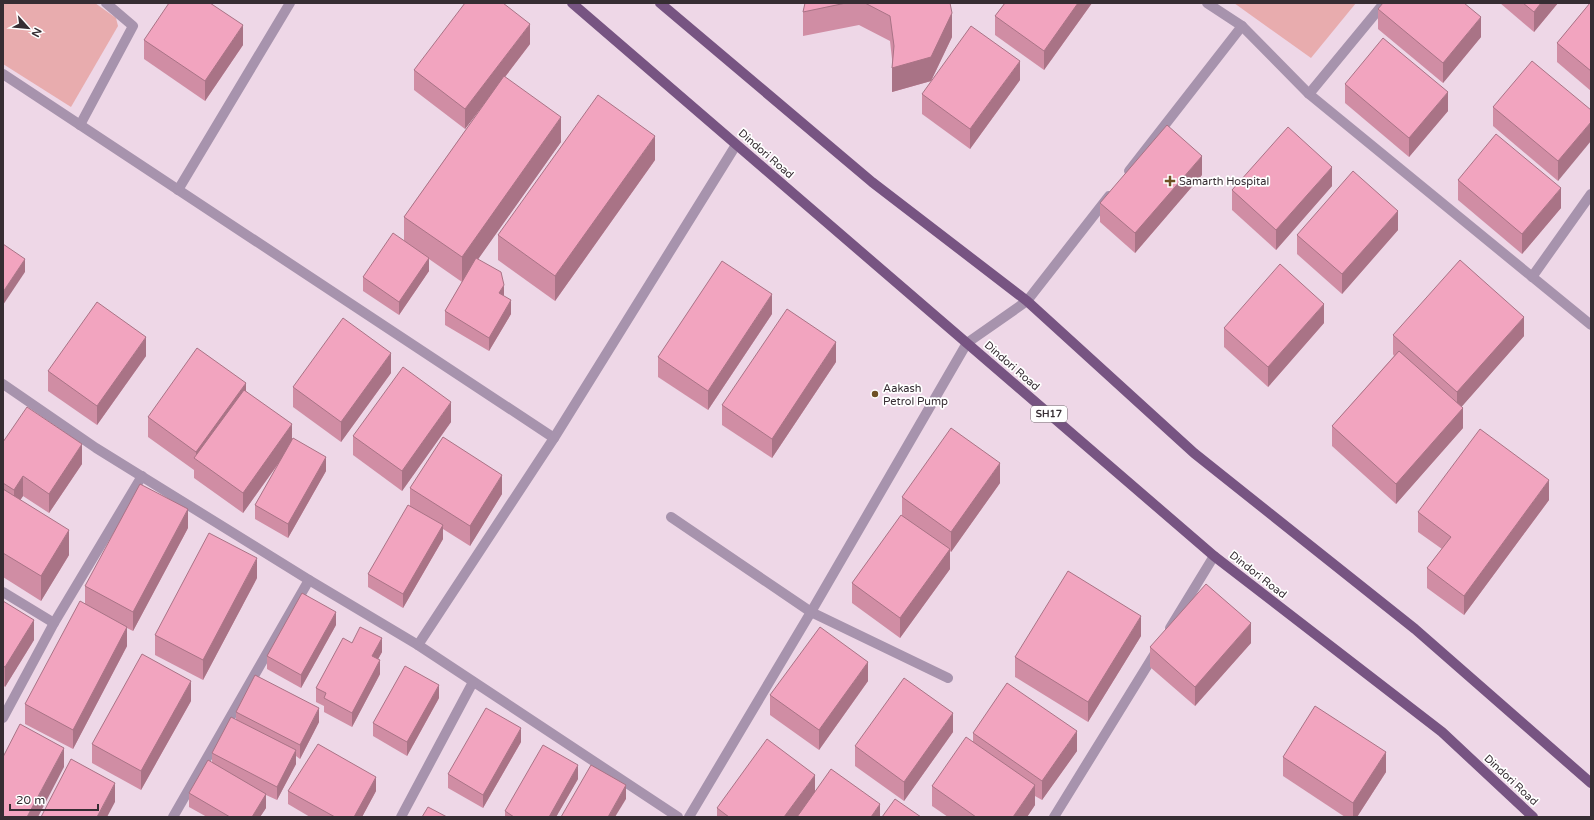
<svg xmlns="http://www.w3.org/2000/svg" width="1594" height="820" font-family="'Varela Round',sans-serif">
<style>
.green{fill:#e8acae}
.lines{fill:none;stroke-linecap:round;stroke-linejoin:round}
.minor{stroke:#a793ad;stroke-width:10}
.primary{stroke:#775482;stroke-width:10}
.wall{fill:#d08da4}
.shaded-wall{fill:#a97386}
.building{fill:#f2a4bf;stroke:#a97386}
.poi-dot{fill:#6e5024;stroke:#fff;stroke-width:1.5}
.labels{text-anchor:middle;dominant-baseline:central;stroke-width:3.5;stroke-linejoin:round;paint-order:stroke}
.shield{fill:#fff;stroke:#726c70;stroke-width:1}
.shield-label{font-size:10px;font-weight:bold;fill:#362d33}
.street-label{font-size:11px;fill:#362d33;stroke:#fff}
.poi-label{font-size:11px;fill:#362d33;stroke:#fff;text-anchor:start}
</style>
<rect width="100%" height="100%" fill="#eed7e7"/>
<g class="green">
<polygon points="3,3 95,3 116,18 118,26 71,107 3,64"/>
<polygon points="1234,3 1356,3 1311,58"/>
</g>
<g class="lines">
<g class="minor">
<polyline points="1207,3 1242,26 1309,94 1591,325"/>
<polyline points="3,74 554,438"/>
<polyline points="1309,94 1384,3"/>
<polyline points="80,125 133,26 106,3"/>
<polyline points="1129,171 1242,26"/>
<polyline points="178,190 290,3"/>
<polyline points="1532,277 1591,194"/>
<polyline points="3,384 96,448 309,580 418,645 678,817"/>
<polyline points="671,517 811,612 948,678"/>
<polyline points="3,592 54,623"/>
<polyline points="1170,628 1214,556"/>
<polyline points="418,645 554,438 736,145"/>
<polyline points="3,718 54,623 142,476"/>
<polyline points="173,817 309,580"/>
<polyline points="401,817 473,682"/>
<polyline points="689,817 811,612 967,343 1027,301 1109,196"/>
<polyline points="1054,817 1157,650"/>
</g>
<g class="primary">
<polyline points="572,3 1214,556 1442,732 1533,817"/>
<polyline points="660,3 872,182 1027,301 1194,453 1415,629 1591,783"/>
</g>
</g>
<g class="wall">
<polygon points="805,3 950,3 952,37 931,81 892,92 892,59 890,41 859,25 803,36 803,12"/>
<polygon points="1005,3 1092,3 1044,70 995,35 995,16"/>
<polygon points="1500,3 1558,3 1534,32"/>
<polygon points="1591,3 1591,91 1557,62 1557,43"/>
<polygon points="1378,9 1481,37 1443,83 1378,29"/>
<polygon points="144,40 243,45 205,101 144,59"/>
<polygon points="530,44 505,77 561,142 478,259 504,296 511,314 489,351 445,325 445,311 462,282 429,259 429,271 399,315 363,291 363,277 404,241 404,217 492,93 465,129 414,90 414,70"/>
<polygon points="1020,80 970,149 922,114 922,94"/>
<polygon points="1345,84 1448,111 1409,157 1345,103"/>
<polygon points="1493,107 1591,110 1558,181 1493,126"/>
<polygon points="655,160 555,301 498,260 498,235"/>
<polygon points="1202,175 1135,253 1100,222 1100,203"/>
<polygon points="1458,180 1561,208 1522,254 1458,200"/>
<polygon points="1332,186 1276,250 1232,210 1232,190"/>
<polygon points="1398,230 1342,294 1297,254 1297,235"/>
<polygon points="1591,292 1591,314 1590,313 1590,294"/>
<polygon points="772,314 708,410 658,377 658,357"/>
<polygon points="1324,323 1268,387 1224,347 1224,328"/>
<polygon points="1393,335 1524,336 1461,407 1463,428 1396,504 1332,446 1332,426 1394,356 1393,354"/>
<polygon points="146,356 97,425 48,391 48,371"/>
<polygon points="836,362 772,458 722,425 722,405"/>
<polygon points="391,373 341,442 293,407 293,387"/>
<polygon points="246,391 292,440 326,471 288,538 255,519 255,505 281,460 243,513 194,478 194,470 148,437 148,417"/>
<polygon points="451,422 402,491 353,455 353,436"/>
<polygon points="3,442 82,464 49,513 23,496 20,500 69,555 41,601 3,577"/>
<polygon points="1000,483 951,552 950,551 950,569 900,638 852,603 852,583 902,515 902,497"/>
<polygon points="410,488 502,494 470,546 443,529 443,539 403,608 368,587 368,574 410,506"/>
<polygon points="1549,500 1464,615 1427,588 1427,568 1442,549 1418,532 1418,512"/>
<polygon points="188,528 133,631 127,628 127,646 73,749 25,724 25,704 85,604 85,586"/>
<polygon points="257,578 203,680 155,655 155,635"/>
<polygon points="3,601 34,640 5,687 3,685"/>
<polygon points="336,625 301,688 267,669 267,656"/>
<polygon points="1141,636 1088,722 1015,677 1015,657"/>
<polygon points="352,643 382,652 378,659 380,674 352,727 324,712 324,706 316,702 316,688"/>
<polygon points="1251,643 1195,706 1150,667 1150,647"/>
<polygon points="868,681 819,750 770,715 770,695"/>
<polygon points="439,698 407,756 373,736 373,723"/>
<polygon points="191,701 141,790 92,763 92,744"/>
<polygon points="236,712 319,722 300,759 296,756 296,764 277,800 266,795 266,808 260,817 207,817 189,807 189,793 212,763 212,753 236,720"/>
<polygon points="953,732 904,801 855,766 855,746"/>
<polygon points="973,733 1077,751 1042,800 1035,796 1035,805 1027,817 948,817 932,806 932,786 973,742"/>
<polygon points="521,742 483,808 448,788 448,774"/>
<polygon points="1283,757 1386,772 1357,817 1345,817 1283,776"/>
<polygon points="578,779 556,817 505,817 505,811"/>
<polygon points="288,791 376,791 362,817 310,817 288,804"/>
<polygon points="815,792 880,817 717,817 717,808"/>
</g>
<g class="shaded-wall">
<polygon points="1078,3 1092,3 1044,70 1044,51"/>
<polygon points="1541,3 1558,3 1534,32 1534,12"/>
<polygon points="952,13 952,37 931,81 892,92 892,68"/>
<polygon points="1481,17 1481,37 1443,83 1443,63"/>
<polygon points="530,24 530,44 465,129 465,109"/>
<polygon points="243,25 243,45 205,101 205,81"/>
<polygon points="1020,61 1020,80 970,149 970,129"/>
<polygon points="1448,92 1448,111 1409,157 1409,138"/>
<polygon points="561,117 561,142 462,282 462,257"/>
<polygon points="1591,122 1591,141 1558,181 1558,161"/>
<polygon points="655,136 655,160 555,301 555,276"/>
<polygon points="1202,156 1202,175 1135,253 1135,233"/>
<polygon points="1332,167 1332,186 1276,250 1276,230"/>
<polygon points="1561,188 1561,208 1522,254 1522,234"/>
<polygon points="1398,211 1398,230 1342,294 1342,274"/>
<polygon points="429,258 429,271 399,315 399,302"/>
<polygon points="25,259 25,272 3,305 3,292"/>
<polygon points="504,285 504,298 499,293"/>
<polygon points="772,294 772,314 708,410 708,391"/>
<polygon points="511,300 511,314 489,351 489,338"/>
<polygon points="1324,304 1324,323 1268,387 1268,367"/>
<polygon points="1524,317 1524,336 1457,412 1457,392"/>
<polygon points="146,337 146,356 97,425 97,406"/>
<polygon points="836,342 836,362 772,458 772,439"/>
<polygon points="391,353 391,373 341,442 341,422"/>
<polygon points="246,383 246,403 196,460 196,452"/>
<polygon points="451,402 451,422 402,491 402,471"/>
<polygon points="1463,408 1463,428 1396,504 1396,484"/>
<polygon points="292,424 292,444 243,513 243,493"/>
<polygon points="82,444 82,464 49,513 49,494"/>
<polygon points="326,457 326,471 288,538 288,524"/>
<polygon points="1000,463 1000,483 951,552 951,532"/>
<polygon points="502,475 502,494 470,546 470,526"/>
<polygon points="23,476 23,496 14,510 14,490"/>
<polygon points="1549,480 1549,500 1464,615 1464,596"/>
<polygon points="188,509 188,528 133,631 133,612"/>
<polygon points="443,525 443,539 403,608 403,594"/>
<polygon points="69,530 69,555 41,601 41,576"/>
<polygon points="950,549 950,569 900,638 900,618"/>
<polygon points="257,558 257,578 203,680 203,660"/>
<polygon points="336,612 336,625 301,688 301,675"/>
<polygon points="1141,616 1141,636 1088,722 1088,702"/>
<polygon points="34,620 34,640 5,687 5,667"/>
<polygon points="1251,623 1251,643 1195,706 1195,687"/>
<polygon points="127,627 127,646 73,749 73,730"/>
<polygon points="382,638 382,652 372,670 372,656"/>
<polygon points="380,660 380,674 352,727 352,713"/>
<polygon points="868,662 868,681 819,750 819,730"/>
<polygon points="191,681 191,701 141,790 141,771"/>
<polygon points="439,685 439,698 407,756 407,742"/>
<polygon points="319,708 319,722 300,759 300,745"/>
<polygon points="953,713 953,732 904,801 904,782"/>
<polygon points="521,728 521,742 483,808 483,795"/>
<polygon points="1077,731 1077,751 1042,800 1042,781"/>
<polygon points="64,748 64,767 38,817 27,817"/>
<polygon points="296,750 296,764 277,800 277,787"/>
<polygon points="1386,752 1386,772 1357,817 1353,817 1353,803"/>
<polygon points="578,765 578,779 556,817 549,817"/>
<polygon points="815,775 815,794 799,817 784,817"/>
<polygon points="376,777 376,791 362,817 354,817"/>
<polygon points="115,783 115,802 107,817 97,817"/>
<polygon points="626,785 626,799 615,817 608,817"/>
<polygon points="1035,785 1035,805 1027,817 1013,817"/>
<polygon points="266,794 266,808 260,817 252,817"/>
<polygon points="880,804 880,817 871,817"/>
</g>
<g class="building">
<polygon points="169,3 210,3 243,25 205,81 144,40"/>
<polygon points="465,3 503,3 530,24 465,109 414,70"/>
<polygon points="805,3 846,3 803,12"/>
<polygon points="865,3 950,3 952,13 931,57 892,68 894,46 890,16"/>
<polygon points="1005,3 1078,3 1044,51 995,16"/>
<polygon points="1383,3 1464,3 1481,17 1443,63 1378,9"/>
<polygon points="1523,3 1541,3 1534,12"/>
<polygon points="1590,3 1591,3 1591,71 1557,43"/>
<polygon points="971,26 1020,61 970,129 922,94"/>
<polygon points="1383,38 1448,92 1409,138 1345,84"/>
<polygon points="1532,61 1591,110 1591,122 1558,161 1493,107"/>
<polygon points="504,76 561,117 462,257 404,217"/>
<polygon points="598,95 655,136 555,276 498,235"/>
<polygon points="1167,125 1202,156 1135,233 1100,203"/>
<polygon points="1288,127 1332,167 1276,230 1232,190"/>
<polygon points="1496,134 1561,188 1522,234 1458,180"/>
<polygon points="1353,171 1398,211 1342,274 1297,235"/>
<polygon points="393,233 429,258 399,302 363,277"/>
<polygon points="3,244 25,259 3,292"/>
<polygon points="476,258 501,272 504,285 499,293 511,300 489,338 445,311"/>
<polygon points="1460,260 1524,317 1457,392 1393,335"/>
<polygon points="722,261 772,294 708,391 658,357"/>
<polygon points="1280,264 1324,304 1268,367 1224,328"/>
<polygon points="97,302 146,337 97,406 48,371"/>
<polygon points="787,309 836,342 772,439 722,405"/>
<polygon points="343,318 391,353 341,422 293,387"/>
<polygon points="197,348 246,383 196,452 148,417"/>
<polygon points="1399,351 1463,408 1396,484 1332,426"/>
<polygon points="403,367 451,402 402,471 353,436"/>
<polygon points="244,390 292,424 243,493 194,458"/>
<polygon points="27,407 82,444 49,494 23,476 14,490 3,483 3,442"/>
<polygon points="951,428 1000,463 951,532 902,497"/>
<polygon points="1480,429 1549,480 1464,596 1427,568 1451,537 1418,512"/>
<polygon points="443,437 502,475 470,526 410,488"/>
<polygon points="293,438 326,457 288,524 255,505"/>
<polygon points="140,484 188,509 133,612 85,586"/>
<polygon points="3,489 69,530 41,576 3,553"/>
<polygon points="408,505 443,525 403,594 368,574"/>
<polygon points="901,515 950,549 900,618 852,583"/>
<polygon points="209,533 257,558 203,660 155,635"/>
<polygon points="1068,571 1141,616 1088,702 1015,657"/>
<polygon points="1206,584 1251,623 1195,687 1150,647"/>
<polygon points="302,593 336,612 301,675 267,656"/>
<polygon points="3,601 34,620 5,667 3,666"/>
<polygon points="80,601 127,627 73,730 25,704"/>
<polygon points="360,627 382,638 372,656 380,660 352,713 324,698 326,693 316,688 343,638 352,643"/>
<polygon points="820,627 868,662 819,730 770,695"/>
<polygon points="142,654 191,681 141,771 92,744"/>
<polygon points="405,666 439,685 407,742 373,723"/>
<polygon points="255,675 319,708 300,745 236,712"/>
<polygon points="904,678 953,713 904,782 855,746"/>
<polygon points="1007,683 1077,731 1042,781 973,733"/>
<polygon points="1315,706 1386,752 1353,803 1283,757"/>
<polygon points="486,708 521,728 483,795 448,774"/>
<polygon points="231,717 296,750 277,787 212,753"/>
<polygon points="20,724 64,748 27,817 3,817 3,757"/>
<polygon points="966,737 1035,785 1013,817 976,817 932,786"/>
<polygon points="767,739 815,775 784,817 729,817 717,808"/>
<polygon points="318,744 376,777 354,817 335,817 288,791"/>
<polygon points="543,745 578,765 549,817 514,817 505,811"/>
<polygon points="71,759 115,783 97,817 41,817"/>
<polygon points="208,760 266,794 252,817 230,817 189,793"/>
<polygon points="591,765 626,785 608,817 561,817"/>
<polygon points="831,769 880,804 871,817 797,817"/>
<polygon points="895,799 921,817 882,817"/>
<polygon points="428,807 447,817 422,817"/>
</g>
<g class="poi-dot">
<path d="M1168 175h4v4h4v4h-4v4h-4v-4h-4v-4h4z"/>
<circle cx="875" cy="394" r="4"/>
</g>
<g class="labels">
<rect class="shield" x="1031" y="406" width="36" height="16" rx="3"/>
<g class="shield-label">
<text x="1049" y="414">SH17</text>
</g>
<g class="street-label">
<text transform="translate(766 154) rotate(41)">Dindori Road</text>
<text transform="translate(1012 366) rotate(41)">Dindori Road</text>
<text transform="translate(1258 575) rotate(38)">Dindori Road</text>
<text transform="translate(1511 780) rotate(43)">Dindori Road</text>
</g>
<g class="poi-label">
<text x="1179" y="181">Samarth Hospital</text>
<text x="883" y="388">Aakash<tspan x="883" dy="13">Petrol Pump</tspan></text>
</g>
</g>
<rect width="1594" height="820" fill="none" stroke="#362d33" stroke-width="8"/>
<g transform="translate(28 28) rotate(117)" stroke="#ffffff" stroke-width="3" paint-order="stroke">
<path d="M0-3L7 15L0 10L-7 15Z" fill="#362d33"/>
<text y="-6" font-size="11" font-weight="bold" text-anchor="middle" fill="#362d33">N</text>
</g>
<path d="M10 804v6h88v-6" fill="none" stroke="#362d33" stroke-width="2"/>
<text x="16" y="804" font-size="12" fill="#362d33" stroke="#ffffff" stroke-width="3" paint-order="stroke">20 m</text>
</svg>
